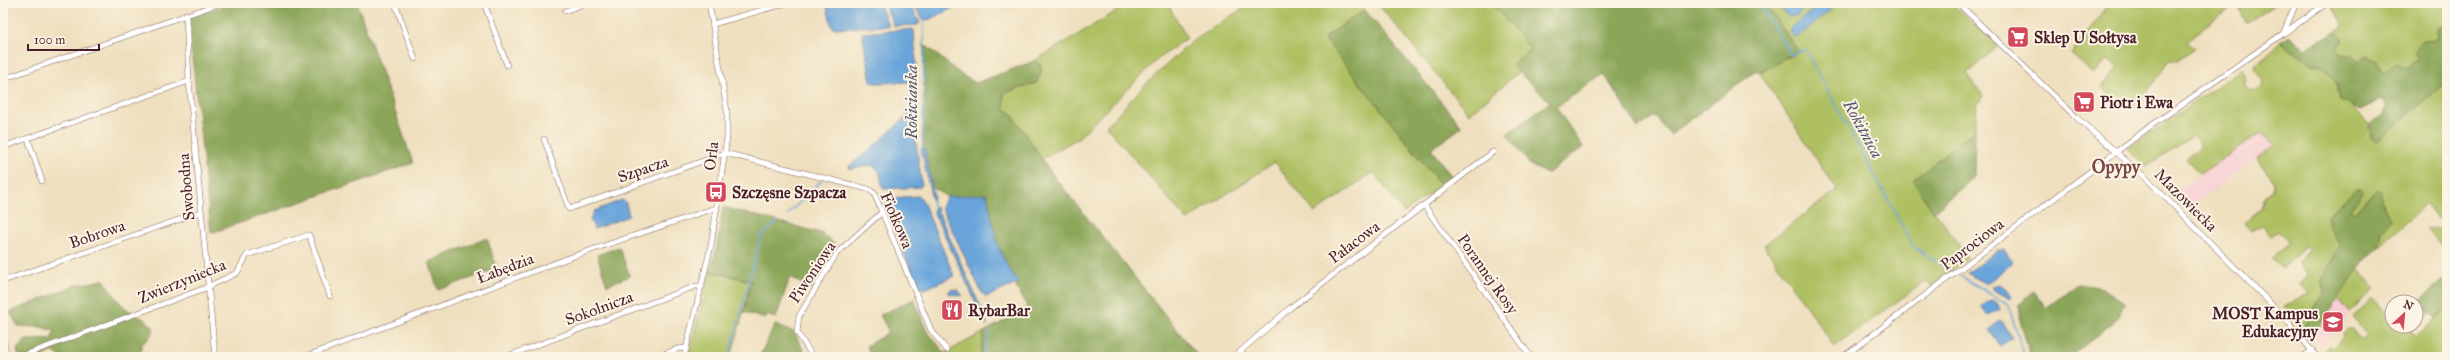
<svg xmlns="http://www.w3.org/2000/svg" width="2450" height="360" font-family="'IM FELL Great Primer',serif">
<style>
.built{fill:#f7cfd3}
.green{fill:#afc063;stroke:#7c7047}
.forest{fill:#8ba659;stroke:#6a6242}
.water{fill:#69a5da;stroke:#5a6282}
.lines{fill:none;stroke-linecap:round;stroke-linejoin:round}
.stream{stroke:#69a5da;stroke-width:1.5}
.minor-casing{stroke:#83625e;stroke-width:6}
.minor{stroke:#fff;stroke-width:5}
.labels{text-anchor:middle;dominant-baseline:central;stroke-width:4;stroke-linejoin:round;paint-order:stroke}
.poi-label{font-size:16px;font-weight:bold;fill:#4a1f2b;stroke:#fcf5e5;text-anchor:start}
.street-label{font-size:16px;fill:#4a1f2b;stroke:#fcf5e5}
.water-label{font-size:17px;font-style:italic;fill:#565571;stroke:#fcf5e5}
.quarter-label{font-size:18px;font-weight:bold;fill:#7b4847;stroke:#fcf5e5}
</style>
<rect width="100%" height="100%" fill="#fcf5e5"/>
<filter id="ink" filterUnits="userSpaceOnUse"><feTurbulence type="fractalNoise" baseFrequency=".025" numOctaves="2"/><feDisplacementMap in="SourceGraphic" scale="8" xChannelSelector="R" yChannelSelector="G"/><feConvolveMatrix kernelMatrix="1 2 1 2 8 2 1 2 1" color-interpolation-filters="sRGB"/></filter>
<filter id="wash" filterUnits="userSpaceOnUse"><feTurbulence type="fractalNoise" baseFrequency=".012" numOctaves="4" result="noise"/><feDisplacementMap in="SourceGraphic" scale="16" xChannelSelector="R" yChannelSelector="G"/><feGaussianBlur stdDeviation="0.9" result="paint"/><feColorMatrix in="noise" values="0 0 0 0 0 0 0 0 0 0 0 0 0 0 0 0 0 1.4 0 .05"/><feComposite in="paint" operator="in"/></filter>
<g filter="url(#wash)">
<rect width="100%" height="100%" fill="#eedfbe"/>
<g class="built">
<polygon points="2259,134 2275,146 2187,209 2171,194"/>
<polygon points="2338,298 2349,312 2344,324 2320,346 2312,337"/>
</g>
<g class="green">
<polygon points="1130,3 1167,3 1187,38 1159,58 1078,138 1042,159 1010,112 1004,109 1004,93 1036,83 1041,73 1041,65 1034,61"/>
<polygon points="1251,3 1360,3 1365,10 1324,38 1441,185 1404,213 1373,172 1315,213 1275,162 1187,220 1106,126 1146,84 1190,43"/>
<polygon points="1377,3 1491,3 1531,49 1511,65 1519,72 1469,114"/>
<polygon points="1765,3 1951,3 1998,46 1967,73 1983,96 1977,105 1975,130 1913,180 1968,258 1931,286 1924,282 1834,347 1764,245 1837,190 1759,72 1799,52"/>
<polygon points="2109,3 2137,5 2277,3 2246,23 2240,10 2235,7 2219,16 2187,41 2195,49 2177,61 2170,60 2135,108 2125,100 2120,104 2102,87 2118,67 2108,59 2093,74 2071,54"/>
<polygon points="2336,3 2447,3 2447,25 2437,29 2438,37 2432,41 2408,69 2383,74 2344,55 2336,48 2342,42 2343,37 2335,32 2343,25 2332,6"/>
<polygon points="2280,42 2309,63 2323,67 2337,84 2340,101 2350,104 2370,124 2368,129 2426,100 2447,82 2447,254 2426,228 2443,230 2446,227 2425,204 2379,247 2382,232 2391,219 2380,201 2381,192 2376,190 2354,213 2349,209 2329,226 2341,246 2322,280 2325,291 2304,327 2284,307 2310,294 2300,285 2307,274 2299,262 2310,249 2305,246 2282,269 2272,258 2289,243 2279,231 2271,236 2262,225 2251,231 2244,222 2261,209 2264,196 2273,190 2274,183 2257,158 2275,145 2259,134 2200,174 2186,158 2201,146 2193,136 2145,167 2127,149 2241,69 2245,74 2244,86 2253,91 2263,87 2264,80 2254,69 2255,64 2262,61"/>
<polygon points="2358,269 2376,288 2349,312 2338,298"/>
<polygon points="710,271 752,281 731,357 688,357"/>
<polygon points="2373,298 2392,319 2392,326 2415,326 2411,331 2415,337 2447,309 2447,357 2325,357 2324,351 2329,345 2332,348 2344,336 2343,333 2347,329 2352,329 2361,341 2367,336 2353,317"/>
<polygon points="2421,299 2431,313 2416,325 2416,303"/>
<polygon points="984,332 980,357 943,357 945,353"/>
</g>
<g class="forest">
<polygon points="231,3 357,3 413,163 211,233 188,18"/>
<polygon points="1491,3 1764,3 1799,52 1759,72 1757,70 1670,135 1655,116 1638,128 1604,74 1556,107 1583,147 1547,174 1530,165 1507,134 1550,102 1511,65 1531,49"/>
<polygon points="1365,10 1462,127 1431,149 1452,177 1441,185 1324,38"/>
<polygon points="2447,25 2447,82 2377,141 2371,139 2370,124 2381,116 2387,106 2381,100 2361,110 2340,101 2337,84 2323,67 2309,63 2280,42 2290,36 2306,49 2335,32 2343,37 2342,42 2337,49 2344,55 2353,55 2359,62 2367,56 2377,61 2383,74 2396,64 2408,69 2418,58 2413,51 2422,40 2432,41 2438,37 2437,29"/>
<path d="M 924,44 L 963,76 L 976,83 L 1034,61 L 1041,65 L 1041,73 L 1036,83 L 1004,93 L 1004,109 L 1010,112 L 1052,174 L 1199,357 L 980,357 L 984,332 L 1028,308 L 1015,285 L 1018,283 C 996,250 994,233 987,195 L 947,197 L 932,187 L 923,145 Z"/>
<polygon points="1975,130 1974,177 1933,212 1913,180"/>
<polygon points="2357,189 2361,189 2363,193 2350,210 2354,213 2377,190 2381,192 2380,201 2391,219 2382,232 2379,247 2365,259 2312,337 2304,327 2325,291 2322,280 2340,246 2329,226 2327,215"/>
<polygon points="723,207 821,233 838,247 811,289 790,277 776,318 767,315 765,319 744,312 751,281 710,271 717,247"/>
<polygon points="487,238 497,269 438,290 429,262"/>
<polygon points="619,247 630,276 607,285 597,255"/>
<polygon points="2447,277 2447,309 2436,318 2421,299"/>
<path d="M 104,280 C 112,292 119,304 131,312 C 140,318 148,319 154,329 L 149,338 L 141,345 L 141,357 L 61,357 L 52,351 L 41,357 L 19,357 L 17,349 L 26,340 L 51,339 L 55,331 L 41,327 L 18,326 L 10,312 L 76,285 Z"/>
<polygon points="2078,284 2103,288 2125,303 2116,320 2070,357 2031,357 2019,317 2020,304 2034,291 2046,308"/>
<polygon points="914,299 926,330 945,353 938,357 872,357 866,346 889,332 880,315"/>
<polygon points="775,325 794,332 807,357 759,357"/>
</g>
<g class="water">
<polygon points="826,3 879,3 889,26 835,28 832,27"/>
<polygon points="884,3 909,3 920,23 918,25 894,26"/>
<polygon points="913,3 958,3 955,7 924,22"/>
<polygon points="1785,3 1811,3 1797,15 1789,17 1782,9"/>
<polygon points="1822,3 1832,3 1834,7 1800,35 1795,37 1791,34 1790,28"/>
<polygon points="912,29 914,30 917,79 913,82 874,83 871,81 862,33"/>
<polygon points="910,113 912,113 922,185 920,187 883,189 879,171 872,165 850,169 849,166 871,149"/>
<polygon points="921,148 925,149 934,197 932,201"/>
<path d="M 984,194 L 987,195 C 995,233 995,250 1019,283 L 986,297 L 982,293 L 941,207 L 947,197 Z"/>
<polygon points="918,196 922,199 954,276 925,289 918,288 884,202 890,198"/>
<polygon points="622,200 626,203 629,216 594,229 590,219 594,211"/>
<polygon points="936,207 986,319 987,326 933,211 934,208"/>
<polygon points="1998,250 2004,250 2012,261 2010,265 1986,284 1967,273"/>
<polygon points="2000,284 2013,295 2011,299 1994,290 1992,286"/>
<polygon points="951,289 958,290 963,296 948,293"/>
<polygon points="1993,300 1998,304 2000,310 1988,315 1981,306 1985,302"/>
<polygon points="1999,321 2003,322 2012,338 2000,346 1989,330"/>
</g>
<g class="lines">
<g class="stream">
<polyline points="1759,3 1791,55 1805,49 1914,247 1953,272"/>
<polyline points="923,149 924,20"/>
<polyline points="932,199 934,209"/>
<polyline points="787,215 821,181"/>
<polyline points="1961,276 2008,305 2025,357"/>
<polyline points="729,357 761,236 778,221"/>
<polyline points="983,357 990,331"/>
</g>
</g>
</g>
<g filter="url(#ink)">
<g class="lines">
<g class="minor-casing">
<g id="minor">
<polyline points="395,3 415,59"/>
<polyline points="484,3 507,65"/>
<polyline points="1958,3 2077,118 2147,179 2285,318 2317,357"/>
<polyline points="565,11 586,3"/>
<polyline points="186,14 189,81 215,357"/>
<polyline points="713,24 787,3"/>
<polyline points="2284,32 2296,3"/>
<polyline points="3,79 221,3"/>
<polyline points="28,139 42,181"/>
<polyline points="544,139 569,209 725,153 868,189 874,193 931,330 947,350"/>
<polyline points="3,147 189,81"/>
<polyline points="1424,205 1531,357"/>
<polyline points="3,281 201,212"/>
<polyline points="3,339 7,357"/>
<polyline points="19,357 203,289 237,273 247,255 309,235 330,296"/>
<polyline points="304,357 574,256 712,209 717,209"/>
<polyline points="505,357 696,286 702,286"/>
<polyline points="656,357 680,348 686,349"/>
<polyline points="684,357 711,246 727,137 727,111 709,3"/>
<polyline points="813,357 797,332 799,316 837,253 881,213"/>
<polyline points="1234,357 1290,308 1493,152"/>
<polyline points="1843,357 2148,128 2327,3"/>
<polyline points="2302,357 2313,350"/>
</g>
</g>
<use href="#minor" class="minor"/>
</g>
</g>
<defs>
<g id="supermarket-square" transform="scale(1.15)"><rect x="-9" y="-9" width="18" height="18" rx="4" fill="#d1495b" stroke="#fcf5e5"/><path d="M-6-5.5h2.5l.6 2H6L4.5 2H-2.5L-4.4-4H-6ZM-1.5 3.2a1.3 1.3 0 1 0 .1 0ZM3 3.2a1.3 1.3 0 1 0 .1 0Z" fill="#fff"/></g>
<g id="bus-square" transform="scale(1.15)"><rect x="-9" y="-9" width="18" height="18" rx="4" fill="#d1495b" stroke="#fcf5e5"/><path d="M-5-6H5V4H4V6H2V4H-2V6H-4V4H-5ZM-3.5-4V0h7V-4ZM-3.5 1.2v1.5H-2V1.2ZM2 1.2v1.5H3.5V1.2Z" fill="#fff"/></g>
<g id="restaurant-square" transform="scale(1.15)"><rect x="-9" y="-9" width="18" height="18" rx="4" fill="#d1495b" stroke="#fcf5e5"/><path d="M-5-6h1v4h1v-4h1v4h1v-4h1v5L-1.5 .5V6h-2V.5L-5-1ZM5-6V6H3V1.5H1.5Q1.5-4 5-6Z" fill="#fff"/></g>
<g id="school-square" transform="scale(1.15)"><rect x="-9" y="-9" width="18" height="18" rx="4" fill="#d1495b" stroke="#fcf5e5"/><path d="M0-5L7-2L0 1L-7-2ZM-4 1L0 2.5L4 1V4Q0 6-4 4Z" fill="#fff"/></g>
</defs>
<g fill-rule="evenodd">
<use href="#supermarket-square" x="2018" y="37"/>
<use href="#supermarket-square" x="2084" y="102"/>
<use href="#bus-square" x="716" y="192"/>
<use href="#restaurant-square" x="952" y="310"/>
<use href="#school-square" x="2333" y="322"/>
</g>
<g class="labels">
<g class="poi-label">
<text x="2034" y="37">Sklep U Sołtysa</text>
<text x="2100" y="102">Piotr i Ewa</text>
<text x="732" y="192">Szczęsne Szpacza</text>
<text x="968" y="310">RybarBar</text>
<text x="2318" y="313" text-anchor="end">MOST Kampus<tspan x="2318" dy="18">Edukacyjny</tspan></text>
</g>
<g class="street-label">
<text transform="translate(711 156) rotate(-83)">Orla</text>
<text transform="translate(643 169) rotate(-19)">Szpacza</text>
<text transform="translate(186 187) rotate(-95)">Swobodna</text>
<text transform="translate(2186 200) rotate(45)">Mazowiecka</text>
<text transform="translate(897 220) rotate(67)">Fiołkowa</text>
<text transform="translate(97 234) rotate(-19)">Bobrowa</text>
<text transform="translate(1354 242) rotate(-37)">Pałacowa</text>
<text transform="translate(1972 244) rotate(-37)">Paprociowa</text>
<text transform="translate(505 268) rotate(-21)">Łabędzia</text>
<text transform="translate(812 272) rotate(-56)">Piwoniowa</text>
<text transform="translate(1488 274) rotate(55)">Porannej Rosy</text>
<text transform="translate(182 281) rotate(-22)">Zwierzyniecka</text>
<text transform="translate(599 308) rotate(-20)">Sokolnicza</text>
</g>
<g class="water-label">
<text transform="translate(911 102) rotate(-90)">Rokicianka</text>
<text transform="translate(1863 129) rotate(61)">Rokitnica</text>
</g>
<g class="quarter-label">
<text x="2116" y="167">Opypy</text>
</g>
</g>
<rect width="2450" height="360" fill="none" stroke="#fcf5e5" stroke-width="16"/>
<g transform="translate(2404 314) rotate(26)"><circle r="19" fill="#fcf5e5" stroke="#b59f9b"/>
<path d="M0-3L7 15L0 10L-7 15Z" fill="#d1495b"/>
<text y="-6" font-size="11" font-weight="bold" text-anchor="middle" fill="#4a1f2b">N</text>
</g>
<path d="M28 44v6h71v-6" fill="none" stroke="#4a1f2b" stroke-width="2"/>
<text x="34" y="44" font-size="12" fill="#4a1f2b" stroke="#fcf5e5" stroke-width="3" paint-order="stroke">100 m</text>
</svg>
